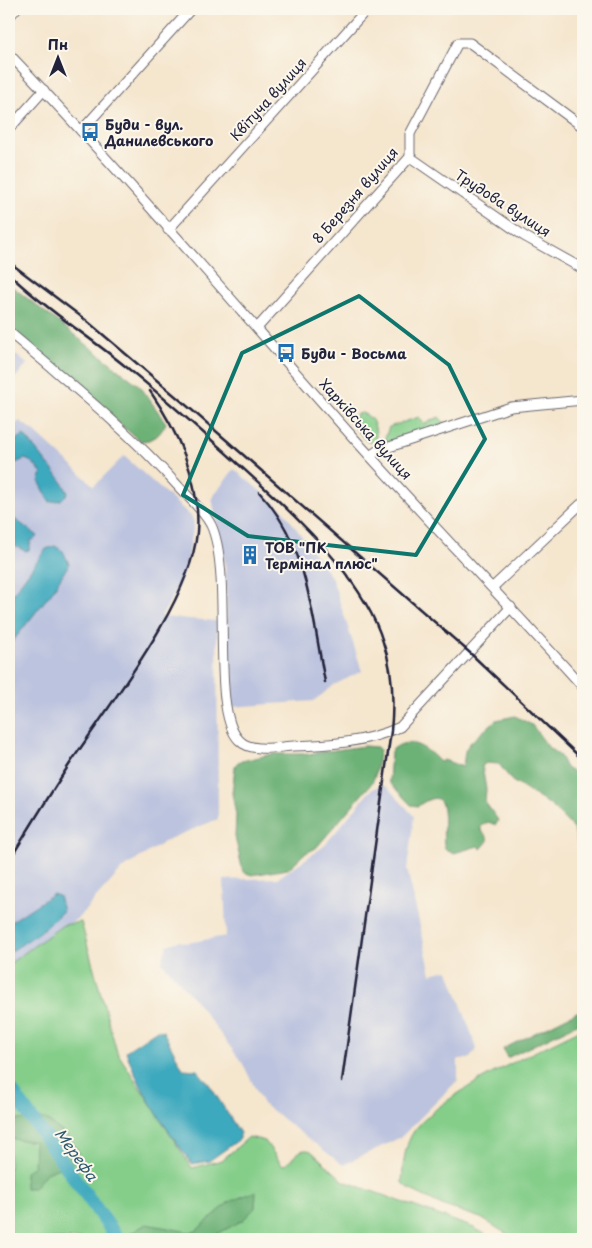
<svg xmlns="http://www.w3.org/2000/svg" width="592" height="1248" font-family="'Playpen Sans',sans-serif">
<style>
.industrial{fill:#bcc3de}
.green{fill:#85ce8a;stroke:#547862}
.forest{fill:#6cb176;stroke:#476a58}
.water{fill:#3ea9be;stroke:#30667c}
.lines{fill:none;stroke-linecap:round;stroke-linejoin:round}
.river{stroke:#3ea9be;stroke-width:14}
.minor-casing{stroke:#6c676e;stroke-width:11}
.minor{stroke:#fff;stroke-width:9}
.rail{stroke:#22223b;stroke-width:2.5}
.marked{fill:none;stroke:#0f766e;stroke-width:4;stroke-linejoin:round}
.labels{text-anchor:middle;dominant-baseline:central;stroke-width:4;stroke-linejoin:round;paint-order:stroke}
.street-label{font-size:14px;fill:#22223b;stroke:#fbf7ec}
.poi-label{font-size:14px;font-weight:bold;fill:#22223b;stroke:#fbf7ec;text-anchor:start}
.water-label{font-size:15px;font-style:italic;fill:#2d586f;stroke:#fbf7ec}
</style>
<rect width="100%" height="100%" fill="#fbf7ec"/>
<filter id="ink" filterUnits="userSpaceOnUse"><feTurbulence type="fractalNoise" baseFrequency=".02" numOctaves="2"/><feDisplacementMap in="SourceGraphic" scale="10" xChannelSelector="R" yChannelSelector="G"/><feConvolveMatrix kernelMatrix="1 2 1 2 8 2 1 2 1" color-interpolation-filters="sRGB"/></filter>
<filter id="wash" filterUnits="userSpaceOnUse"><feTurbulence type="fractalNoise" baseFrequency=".0096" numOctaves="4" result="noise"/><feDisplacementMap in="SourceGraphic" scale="20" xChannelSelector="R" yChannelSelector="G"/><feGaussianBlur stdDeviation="1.12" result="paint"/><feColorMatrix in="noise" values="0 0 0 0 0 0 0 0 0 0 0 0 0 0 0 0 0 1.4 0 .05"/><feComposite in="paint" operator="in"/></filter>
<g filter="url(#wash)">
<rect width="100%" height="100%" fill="#f5e6ce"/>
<g class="industrial">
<polygon points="9,349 27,364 9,385"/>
<polygon points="20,421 34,431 94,486 124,456 192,517 194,523 188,559 178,587 161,617 217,621 218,819 169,839 122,869 79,917 9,970 9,429"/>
<polygon points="234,469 282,509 332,578 362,671 334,685 314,701 230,707 225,564 212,498"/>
<polygon points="380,786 386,786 414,816 407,869 431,974 446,970 449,971 477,1049 469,1059 458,1059 458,1080 401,1137 343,1165 263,1104 243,1064 195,1000 162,962 167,945 179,941 187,943 226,936 224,880 278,878 323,847 371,790"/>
</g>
<g class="green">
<path d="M 362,413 C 374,417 376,427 376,438 L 371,443 L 366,441 L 351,423 L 357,414 Z"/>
<polygon points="419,417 424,424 439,417 445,423 418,434 383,443 389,427"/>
<path d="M 81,922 L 117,1052 L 192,1168 L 222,1160 L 249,1137 L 265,1141 L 282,1165 L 287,1164 C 295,1156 300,1147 311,1151 L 344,1181 L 474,1228 L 494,1239 L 9,1239 L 9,964 L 63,925 Z"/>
<path d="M 583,1028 L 583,1239 L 515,1239 L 481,1218 L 444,1206 L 411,1190 L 402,1183 C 403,1165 404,1146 414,1131 C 445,1090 537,1052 583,1028 Z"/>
</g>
<g class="forest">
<path d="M 9,284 L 140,386 L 166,423 C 160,435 154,441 140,441 L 9,331 Z"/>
<path d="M 515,716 L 532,725 L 549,748 L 560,756 L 566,768 L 578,775 L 583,781 L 583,854 L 578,846 L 574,829 L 550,805 L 512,781 L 499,764 L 486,763 L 482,766 L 486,789 L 485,802 L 498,820 L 496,825 L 488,822 L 481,826 L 481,830 L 487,837 L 488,841 L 481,849 L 478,846 L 454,853 L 445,849 C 439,831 455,779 418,806 L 411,805 L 389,782 L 391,751 C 408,734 427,748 440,762 L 444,760 L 463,767 L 465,751 L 469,744 L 496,720 Z"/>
<polygon points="364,746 377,747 380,750 375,776 371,784 316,848 304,854 288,869 252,875 243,872 235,837 236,815 232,793 235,766 238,762 272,754 307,754"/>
<polygon points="583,1009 583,1021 507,1058 503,1049"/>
<polygon points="45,1119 68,1136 79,1153 75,1162 46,1173 34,1188 25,1188 25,1172 34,1166 35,1142 14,1139 9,1135 10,1120"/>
<polygon points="256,1191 255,1208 243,1220 208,1239 132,1239 131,1233 146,1224 189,1232 196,1231 229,1202"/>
</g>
<g class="water">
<polygon points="24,435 61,480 68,493 61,500 50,502 39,481 42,473 32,462 25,459 13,464 9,469 9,444"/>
<polygon points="9,515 38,536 33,540 31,540 29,550 25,551 9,543"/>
<polygon points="55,546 63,551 69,564 52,592 9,646 9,599 46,549"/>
<polygon points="53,894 59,896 63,911 40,932 9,953 9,923"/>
<path d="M 157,1030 L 163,1031 L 183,1069 L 197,1070 L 209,1084 L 240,1133 L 240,1139 L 209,1161 L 192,1164 C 167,1129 140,1093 126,1051 Z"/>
</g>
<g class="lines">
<polyline class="river" points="9,1087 118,1239"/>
</g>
</g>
<g filter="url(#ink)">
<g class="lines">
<g class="minor-casing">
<g id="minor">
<polyline points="9,17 16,9"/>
<path d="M 9,54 C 124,174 232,301 342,425 C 421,514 504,599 583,687"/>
<polyline points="9,129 44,90"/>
<polyline points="81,131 191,9"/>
<polyline points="410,157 524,236 583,269"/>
<polyline points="168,230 367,9"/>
<polyline points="258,327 410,157 410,134 458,43 470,43 583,127"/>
<path d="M 9,332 C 68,382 128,430 179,487 C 189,498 204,511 211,525 C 234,574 209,710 239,740 C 251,753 277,747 293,746 C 330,745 367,742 400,727 L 511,607"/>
<polyline points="370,456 377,451 511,407 583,400"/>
<polyline points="493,587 581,504"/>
</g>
</g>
<use href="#minor" class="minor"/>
<g class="rail">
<polyline points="9,262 87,321 193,411 469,652 583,760"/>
<path d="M 9,274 C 44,308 87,335 125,366 C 175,406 222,449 270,493 C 311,531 366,586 383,642 C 393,670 394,702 391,731 L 342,1081"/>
<path d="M 259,492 C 308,543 312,616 325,682"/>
<path d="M 9,861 C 30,827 51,792 73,759 C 112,701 191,601 197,532 C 201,481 178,432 150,391"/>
</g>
</g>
</g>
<path class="marked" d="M 359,296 L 449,365 L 485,439 L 416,555 L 248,536 L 183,495 L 242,353 Z"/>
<defs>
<g id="bus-bare" transform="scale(1.5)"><path d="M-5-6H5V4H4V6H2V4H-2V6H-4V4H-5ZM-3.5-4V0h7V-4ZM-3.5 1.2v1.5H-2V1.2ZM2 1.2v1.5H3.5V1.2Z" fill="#1f6fb2" stroke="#fbf7ec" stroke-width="2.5" paint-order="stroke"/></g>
<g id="building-bare" transform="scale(1.5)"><path d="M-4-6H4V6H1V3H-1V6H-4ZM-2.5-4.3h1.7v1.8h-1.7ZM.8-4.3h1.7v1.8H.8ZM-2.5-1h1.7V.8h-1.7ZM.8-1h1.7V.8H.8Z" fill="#1f6fb2" stroke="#fbf7ec" stroke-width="2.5" paint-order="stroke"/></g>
</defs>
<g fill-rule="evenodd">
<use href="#bus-bare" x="90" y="132"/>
<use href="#bus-bare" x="286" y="353"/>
<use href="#building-bare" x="250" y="555"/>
</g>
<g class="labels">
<g class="street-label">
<text transform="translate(268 99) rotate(-48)">Квітуча вулиця</text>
<text transform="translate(355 195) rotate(-49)">8 Березня вулиця</text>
<text transform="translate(503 203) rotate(33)">Трудова вулиця</text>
<text transform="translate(366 429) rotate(48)">Харківська вулиця</text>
</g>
<g class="poi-label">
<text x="105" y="124">Буди - вул.<tspan x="105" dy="16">Данилевського</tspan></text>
<text x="301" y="353">Буди - Восьма</text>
<text x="265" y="547">ТОВ "ПК<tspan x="265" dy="16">Термінал плюс"</tspan></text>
</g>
<g class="water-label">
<text transform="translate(77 1154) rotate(54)">Мерефа</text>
</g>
</g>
<rect width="592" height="1248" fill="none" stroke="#fbf7ec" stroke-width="30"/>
<g transform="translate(58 58)" stroke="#fbf7ec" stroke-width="4" paint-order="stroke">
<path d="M0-4L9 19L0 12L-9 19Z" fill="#22223b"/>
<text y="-8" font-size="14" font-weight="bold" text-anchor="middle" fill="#22223b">Пн</text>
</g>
</svg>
